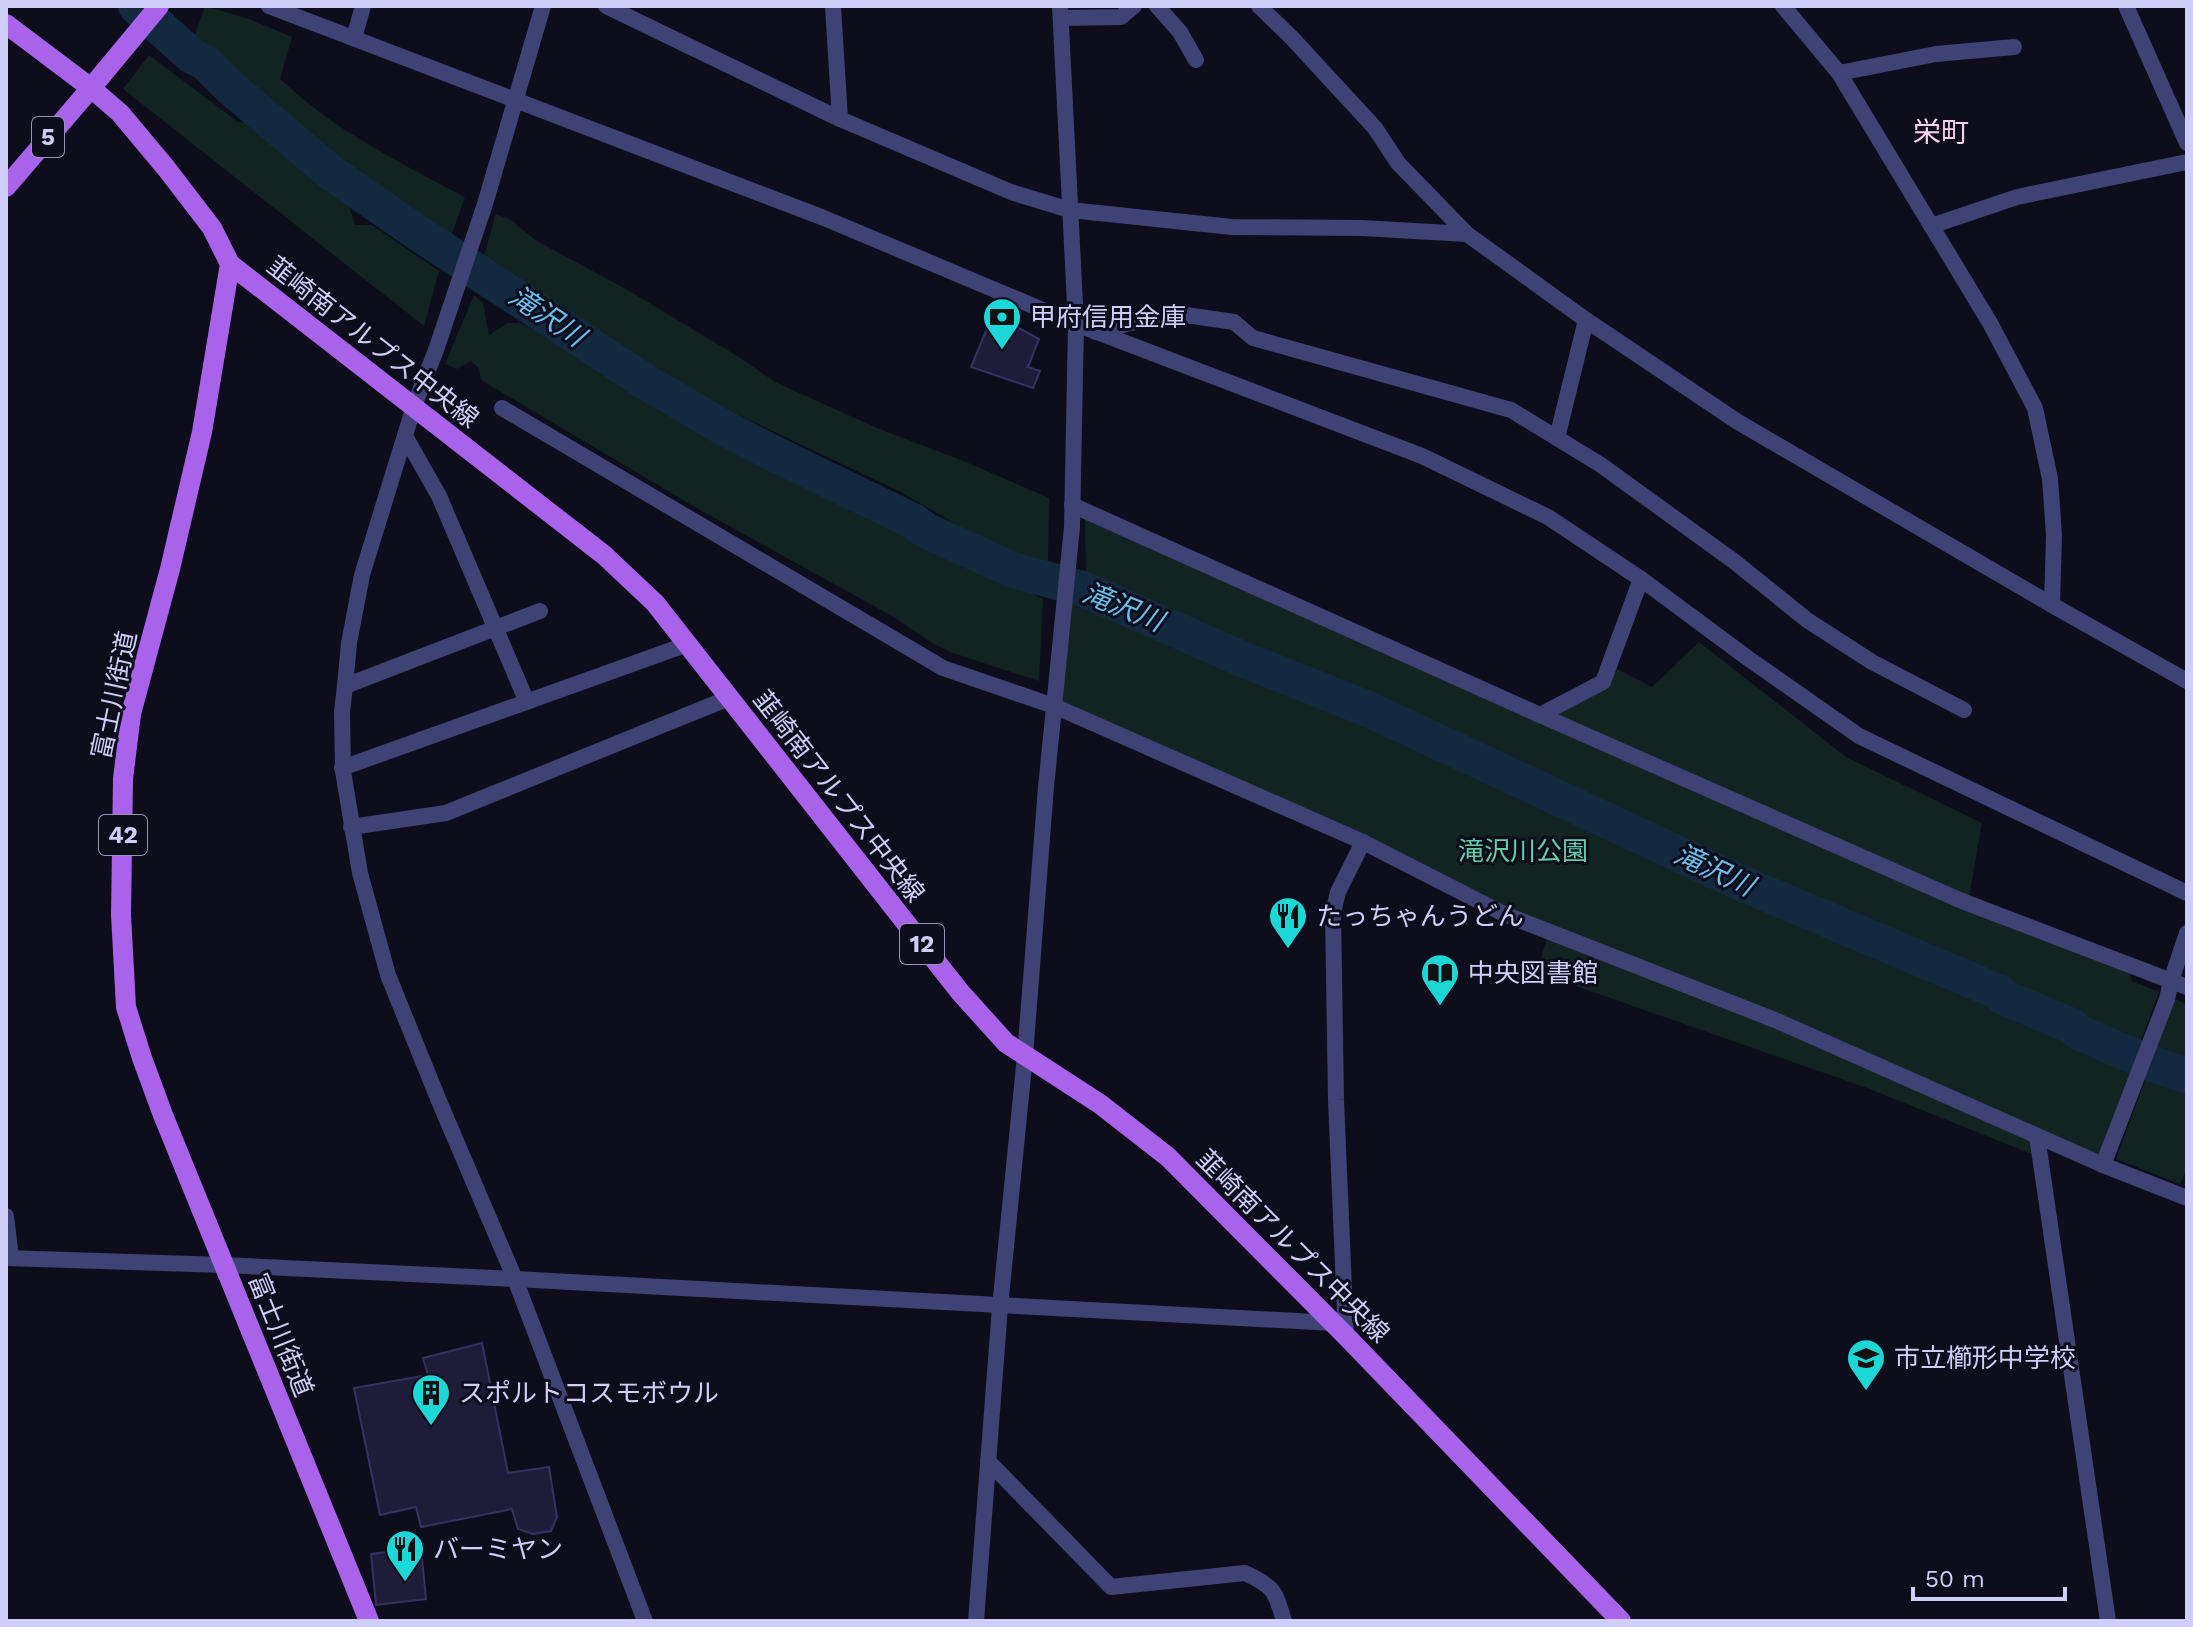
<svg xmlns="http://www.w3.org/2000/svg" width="2193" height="1627" font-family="'Work Sans','Noto Sans JP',sans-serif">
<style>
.green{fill:#112421}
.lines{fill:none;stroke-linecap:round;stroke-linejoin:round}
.river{stroke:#13293f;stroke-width:36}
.building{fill:#1f1c3a;stroke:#353163;stroke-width:2}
.minor{stroke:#3e4274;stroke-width:16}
.tertiary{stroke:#3e4274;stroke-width:16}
.primary{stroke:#a963eb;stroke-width:20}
.labels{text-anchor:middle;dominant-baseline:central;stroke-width:6;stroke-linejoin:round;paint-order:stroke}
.shield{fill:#0e0d1b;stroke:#9494b6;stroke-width:2}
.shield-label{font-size:24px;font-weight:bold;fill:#cecef9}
.poi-label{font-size:26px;fill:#cecef9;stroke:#0e0d1b;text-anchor:start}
.street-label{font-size:26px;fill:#cecef9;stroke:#0e0d1b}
.park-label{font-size:26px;fill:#64cea8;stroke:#0e0d1b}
.neighbourhood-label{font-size:28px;fill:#f9d0ef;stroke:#0e0d1b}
.water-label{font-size:28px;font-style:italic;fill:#69beec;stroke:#0e0d1b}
</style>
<rect width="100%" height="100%" fill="#0e0d1b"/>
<g class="green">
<path d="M 205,6 L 249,19 L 292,37 L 280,79 C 299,96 318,112 339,126 C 379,152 422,175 465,197 L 450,239 L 422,224 L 323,157 C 309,141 291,131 276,117 C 248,91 221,66 192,43 Z"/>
<path d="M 149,55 L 238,122 C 258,122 260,126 270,143 L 277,145 L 348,203 L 355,225 L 372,225 L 439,271 L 424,326 L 123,89 Z"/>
<polygon points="496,214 511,220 535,240 626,289 742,359 775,382 877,428 966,462 1049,498 1048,565 973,534 897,490 730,411 651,367 565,311 482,262"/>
<polygon points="474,295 483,303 489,335 508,323 520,323 551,339 585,363 653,403 756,459 825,495 960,558 979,573 991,573 1043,599 1039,681 950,652 934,644 892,616 700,510 481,380 479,368 471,361 457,369 445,364"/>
<polygon points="1085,519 1541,720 1607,688 1615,668 1652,687 1699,642 1846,757 1982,823 1968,903 2128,964 2132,981 2159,992 2140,1043 2017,988 1899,939 1488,759 1490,746 1464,746 1086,580"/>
<polygon points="1066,581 1240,658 1352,702 1712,870 2001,993 2101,1042 2138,1078 2103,1165 1513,917 1054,706"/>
<polygon points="1548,936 1769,1023 2033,1141 2034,1155 1867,1088 1536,972"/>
<polygon points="2172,998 2187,1004 2187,1062 2155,1050"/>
<polygon points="2146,1078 2187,1095 2187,1169 2180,1184 2116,1159"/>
</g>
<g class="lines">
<path class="river" d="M 136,6 L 192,56 L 206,63 L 231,88 L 330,172 L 418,233 L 652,386 C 679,400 704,418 732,432 C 792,464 854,492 915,522 L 925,530 L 1013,570 L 1083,589 L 1240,658 L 1368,709 L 1734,880 L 2001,993 L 2003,997 L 2072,1026 L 2078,1032 L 2145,1061 L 2187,1076"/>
</g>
<g class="building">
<polygon points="993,314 1039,339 1028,367 1040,371 1033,388 971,367"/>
<polygon points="482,1343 508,1473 549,1467 557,1517 551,1531 533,1534 518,1529 512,1509 421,1527 416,1507 380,1515 354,1388 428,1375 423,1358"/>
<polygon points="421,1548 426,1599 376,1605 371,1554"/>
</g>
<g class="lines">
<g class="minor">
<polyline points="606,6 840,119 1011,192 1070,210 1232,227 1362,228 1467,234"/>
<polyline points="833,6 840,119"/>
<polyline points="1157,6 1180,32 1196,60"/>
<polyline points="1259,6 1292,38 1375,128 1398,163 1467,234 1586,320 1738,422 2052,605 2187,681"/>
<polyline points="1783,6 1839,73 1990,323 2035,408 2050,479 2054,535 2052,605"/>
<polyline points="1061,18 1121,17 1134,6"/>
<polyline points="354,38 363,6"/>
<polyline points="1839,73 1936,54 2014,47"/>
<polyline points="1931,226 2017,197 2187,162"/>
<polyline points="1096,332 1130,323 1186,315 1234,322 1253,338 1511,410 1601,465 1735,562 1807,620 1872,662 1964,710"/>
<polyline points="502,408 943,668 1054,706 1363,842 1504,914 1775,1020 2103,1165 2187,1198"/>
<polyline points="405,436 439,496 527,702"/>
<polyline points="1557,438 1586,320"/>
<polyline points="1072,505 1540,715 1603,682 1641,579"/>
<polyline points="345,686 540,611"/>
<polyline points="1540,715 1962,901 2187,987"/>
<polyline points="342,768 688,644"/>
<polyline points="351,827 446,813 729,698"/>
<polyline points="2037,1136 2108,1621"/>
<polyline points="2103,1165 2167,999 2171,981 2187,933"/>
<polyline points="6,1216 11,1258"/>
<polyline points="6,1258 224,1265 515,1279 1333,1323"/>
<polyline points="1346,1336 1336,1100 1333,913 1338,892 1363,842"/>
<path d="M 988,1461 L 1111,1587 L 1245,1573 C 1275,1587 1275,1591 1284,1621"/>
</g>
<g class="tertiary">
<polyline points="269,6 824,218 1076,324 1422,456 1548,517 1641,579 1749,659 1859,736 2187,893"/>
<polyline points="543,6 485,204 436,350 414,406 362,575 349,643 345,686 342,712 343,771 360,873 388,975 439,1101 515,1279 645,1621"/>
<polyline points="2126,6 2187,143"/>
<polyline points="976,1621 1000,1307 1025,1056 1046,787 1072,527 1076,324 1060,6"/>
</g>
<g class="primary">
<polyline points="159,6 91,88 120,113 166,168 212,228 230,264 202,432 170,569 131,714 123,779 121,915 126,1007 142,1058 163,1115 369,1621"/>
<polyline points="6,24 91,88 6,187"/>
<polyline points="230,264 604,555 655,603 960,992 1006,1043 1100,1104 1168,1157 1346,1336 1621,1621"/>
</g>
</g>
<defs>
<g id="bank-pin" transform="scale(2)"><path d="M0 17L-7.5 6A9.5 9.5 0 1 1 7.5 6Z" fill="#1cd7d5" stroke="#0e0d1b"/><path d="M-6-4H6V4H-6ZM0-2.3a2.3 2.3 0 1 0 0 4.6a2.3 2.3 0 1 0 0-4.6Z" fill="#111"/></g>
<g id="restaurant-pin" transform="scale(2)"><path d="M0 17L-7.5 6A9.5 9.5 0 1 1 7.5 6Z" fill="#1cd7d5" stroke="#0e0d1b"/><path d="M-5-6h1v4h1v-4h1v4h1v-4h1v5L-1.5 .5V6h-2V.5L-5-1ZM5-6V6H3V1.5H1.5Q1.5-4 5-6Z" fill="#111"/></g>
<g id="library-pin" transform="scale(2)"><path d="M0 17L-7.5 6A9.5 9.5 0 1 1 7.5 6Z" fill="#1cd7d5" stroke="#0e0d1b"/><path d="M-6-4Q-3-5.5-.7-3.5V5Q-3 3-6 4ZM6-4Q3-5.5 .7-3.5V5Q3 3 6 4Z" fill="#111"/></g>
<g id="school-pin" transform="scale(2)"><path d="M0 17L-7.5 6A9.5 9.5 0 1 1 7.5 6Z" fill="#1cd7d5" stroke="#0e0d1b"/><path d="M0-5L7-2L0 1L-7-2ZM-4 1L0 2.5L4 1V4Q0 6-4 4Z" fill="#111"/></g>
<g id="building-pin" transform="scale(2)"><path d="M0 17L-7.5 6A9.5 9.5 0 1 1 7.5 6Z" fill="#1cd7d5" stroke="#0e0d1b"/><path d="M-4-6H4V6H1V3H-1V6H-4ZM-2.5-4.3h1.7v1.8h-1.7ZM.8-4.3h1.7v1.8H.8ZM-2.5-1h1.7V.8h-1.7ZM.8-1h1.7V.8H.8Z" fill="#111"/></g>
</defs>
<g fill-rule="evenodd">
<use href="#bank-pin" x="1002" y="317"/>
<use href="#restaurant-pin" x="1288" y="916"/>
<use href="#library-pin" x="1440" y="973"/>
<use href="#school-pin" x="1866" y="1358"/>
<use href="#building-pin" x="431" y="1393"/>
<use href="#restaurant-pin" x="405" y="1549"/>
</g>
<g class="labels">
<g class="shield">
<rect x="32" y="117" width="32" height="40" rx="6"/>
<rect x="99" y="815" width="48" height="40" rx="6"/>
<rect x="900" y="924" width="44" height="40" rx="6"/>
</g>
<g class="shield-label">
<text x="48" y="137">5</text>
<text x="123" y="835">42</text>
<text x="922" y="944">12</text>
</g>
<g class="poi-label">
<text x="1030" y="317">甲府信用金庫</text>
<text x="1316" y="916">たっちゃんうどん</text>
<text x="1468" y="973">中央図書館</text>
<text x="1894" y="1358">市立櫛形中学校</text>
<text x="459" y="1393">スポルトコスモボウル</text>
<text x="433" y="1549">バーミヤン</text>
</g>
<g class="street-label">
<text transform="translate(373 342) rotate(38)">韮崎南アルプス中央線</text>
<text transform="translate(114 695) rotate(-78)">富士川街道</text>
<text transform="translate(839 796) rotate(52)">韮崎南アルプス中央線</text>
<text transform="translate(1293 1246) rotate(45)">韮崎南アルプス中央線</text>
<text transform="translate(281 1335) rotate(68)">富士川街道</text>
</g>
<g class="park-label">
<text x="1523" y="851">滝沢川公園</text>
</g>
<g class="neighbourhood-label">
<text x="1941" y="132">栄町</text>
</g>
<g class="water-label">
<text transform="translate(547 316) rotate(34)">滝沢川</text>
<text transform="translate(1123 607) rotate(22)">滝沢川</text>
<text transform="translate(1714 870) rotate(25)">滝沢川</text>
</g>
</g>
<rect width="2193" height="1627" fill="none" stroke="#cecef9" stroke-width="16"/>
<path d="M1913 1587v12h152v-12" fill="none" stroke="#cecef9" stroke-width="4"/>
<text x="1925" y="1587" font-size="24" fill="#cecef9" stroke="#0e0d1b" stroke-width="6" paint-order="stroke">50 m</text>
</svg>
